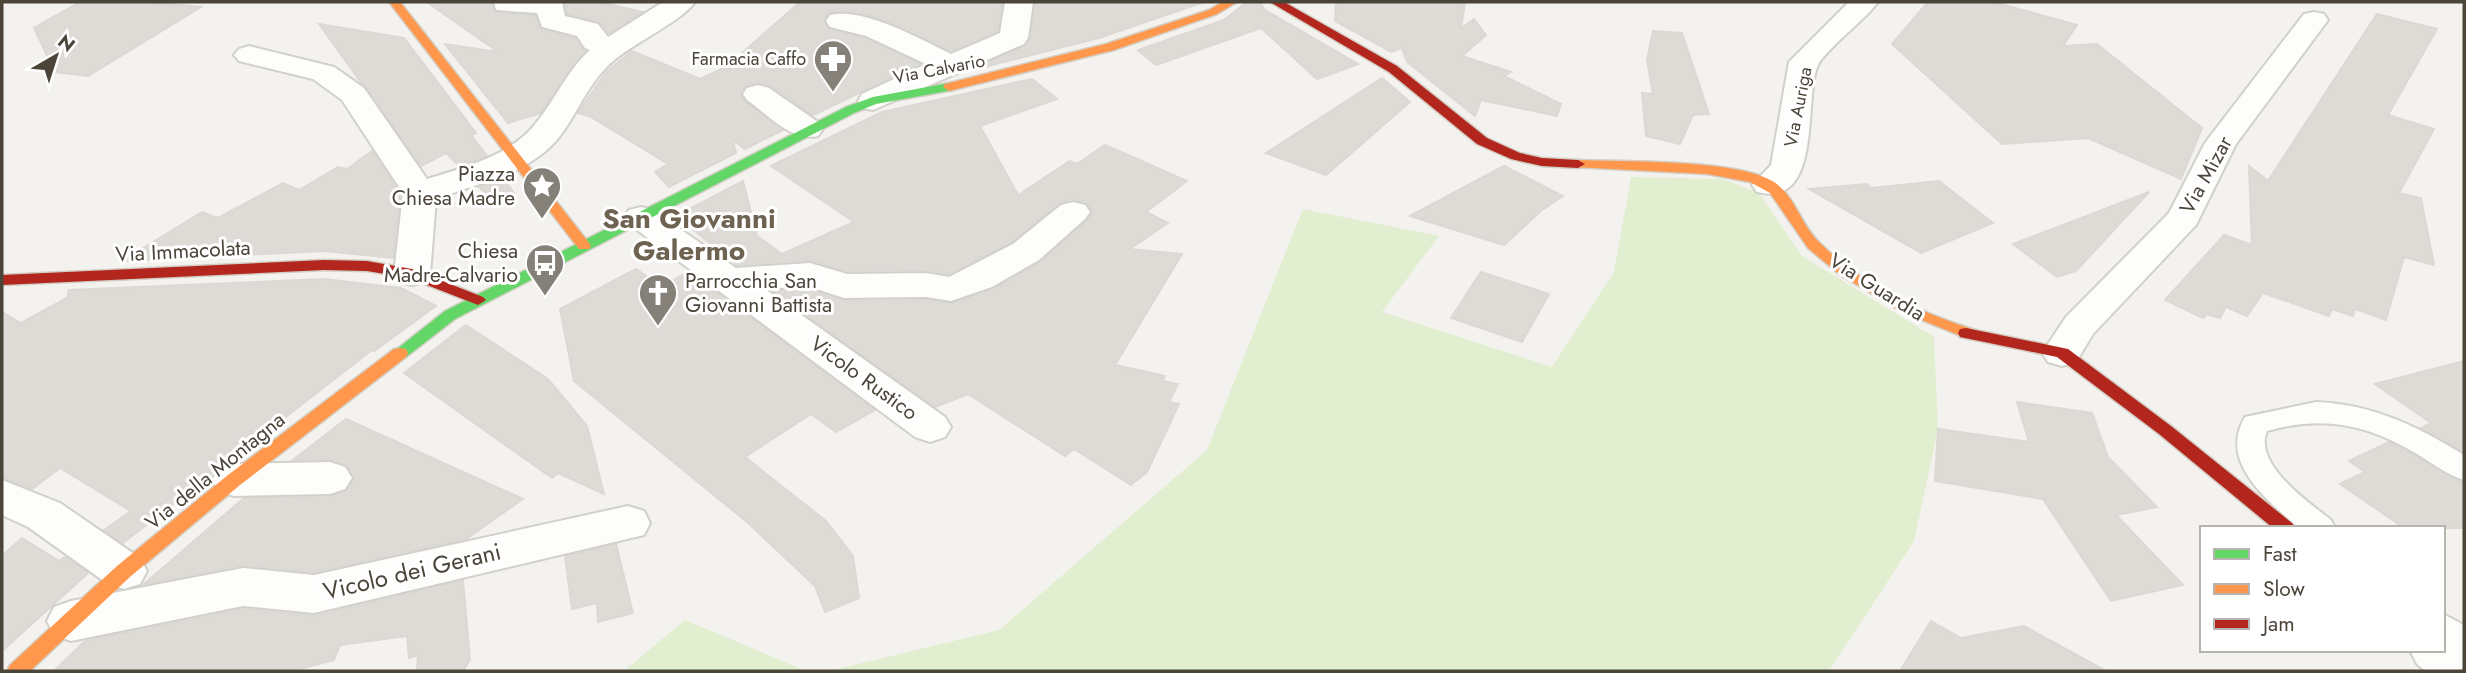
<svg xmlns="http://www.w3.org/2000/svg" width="2466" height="673" font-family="Jost,sans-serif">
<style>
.green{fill:#e1eecf}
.building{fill:#dedbd6;stroke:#dcd9d4;stroke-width:2}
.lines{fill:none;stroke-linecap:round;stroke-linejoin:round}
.lane-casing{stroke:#d2d0cb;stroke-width:4}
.street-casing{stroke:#d2d0cb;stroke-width:4}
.fast-casing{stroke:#d3cfc5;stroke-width:3}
.slow-casing{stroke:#d3cfc5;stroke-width:3}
.jam-casing{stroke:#d3cfc5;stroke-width:3}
.lane{fill:#fdfdfc;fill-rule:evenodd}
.street{fill:#fdfdfc;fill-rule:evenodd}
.fast{fill:#63d668;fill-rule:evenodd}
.slow{fill:#ff974d;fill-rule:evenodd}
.jam{fill:#b3261e;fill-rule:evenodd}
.labels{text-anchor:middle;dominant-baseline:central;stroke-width:6;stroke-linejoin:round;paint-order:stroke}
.far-poi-label{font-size:18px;fill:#4b4439;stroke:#fff;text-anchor:end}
.far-street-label{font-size:18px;fill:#4b4439;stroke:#fff}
.poi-label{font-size:21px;fill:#4b4439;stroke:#fff;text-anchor:end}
.street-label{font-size:21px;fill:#4b4439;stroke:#fff}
.near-street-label{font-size:24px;fill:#4b4439;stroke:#fff}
.district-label{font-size:28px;font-weight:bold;fill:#6e6250;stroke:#fff}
</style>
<rect width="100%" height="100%" fill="#f4f2ee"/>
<g class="green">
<polygon points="1631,177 1723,179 1759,193 1802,256 1934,337 1938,429 1914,541 1829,671 829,671 999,630 1207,450 1303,209 1439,236 1382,312 1552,367 1614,272"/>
<polygon points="685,620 806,671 624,671"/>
</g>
<g class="building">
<polygon points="80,2 151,2 201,7 88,76 55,72 34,28"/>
<polygon points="427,2 492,2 496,13 535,15 541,30 575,38 585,51 541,113 508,123 445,44 498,52"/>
<polygon points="565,2 600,2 642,12 609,33 599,21 567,14"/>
<polygon points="800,2 1002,2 998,31 951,51 876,17 844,11 830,12 824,20 829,30 865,38 920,64 813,115 770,85 759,82 746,85 741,93 745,101 783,130 745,149 733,140 736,153 669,187 655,172 668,164 591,117 578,113 606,72 632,51 700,79 726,67"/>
<polygon points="1035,2 1204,2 1099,38 968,71 1026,45 1031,38"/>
<polygon points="1247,2 1259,2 1265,10 1358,64 1317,79 1261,28 1156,65 1138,50 1224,20"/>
<polygon points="1336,2 1465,2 1461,28 1474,19 1486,35 1462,56 1511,72 1504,76 1561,104 1557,116 1481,100 1475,116 1407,62 1402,48 1391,52 1335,21"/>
<polygon points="1928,2 1994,2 2077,25 2063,46 2097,44 2202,128 2181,179 2088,138 2002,144 1892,44"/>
<polygon points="2377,14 2437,29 2388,115 2434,129 2399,193 2421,198 2434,265 2404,257 2386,320 2355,309 2353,316 2332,309 2329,316 2263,293 2247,316 2226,307 2220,318 2207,314 2203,318 2165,300 2224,235 2252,245 2249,166 2268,181"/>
<polygon points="319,24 404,38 476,133 471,135 487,156 459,166 446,153 421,166"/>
<polygon points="1653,31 1682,33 1709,114 1693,115 1680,144 1646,136 1642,93 1653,94 1647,60"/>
<polygon points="1382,78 1410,102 1326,175 1266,153"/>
<polygon points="1032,79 1057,99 980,126 1018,195 1070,161 1077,164 1105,145 1187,181 1146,212 1168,223 1130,249 1182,254 1115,365 1165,376 1162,381 1178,384 1169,402 1179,404 1147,472 1131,485 1074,449 1065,456 968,394 935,407 772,291 807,289 844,301 926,300 952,303 993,289 1041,262 1087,221 1093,212 1086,202 1072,199 1059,203 1012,242 949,274 926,270 847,271 810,260 737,265 676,216 743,181 757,236 782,254 854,222 771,166 882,112"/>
<polygon points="372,151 400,194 393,258 324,251 122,261 202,212 218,218 283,183 299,190 338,167 347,169"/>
<polygon points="1504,166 1563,196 1542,210 1504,245 1410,216"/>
<polygon points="503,178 514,193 498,206 479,187"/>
<polygon points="1939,181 1993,223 1921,253 1809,189 1867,184 1871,188"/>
<polygon points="2149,192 2076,271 2057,277 2013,244"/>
<polygon points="636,269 661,286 689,272 875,410 836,432 811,414 745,457 826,521 853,556 859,598 825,612 815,586 747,522 574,381 560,309"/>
<polygon points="1481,272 1549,294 1522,342 1451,318"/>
<polygon points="324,279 401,288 436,306 374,351 372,350 123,543 104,530 131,511 60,468 32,489 2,478 2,312 21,323 67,298 69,290"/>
<polygon points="466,325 548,379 587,426 604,494 558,473 552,478 404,373"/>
<polygon points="2464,361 2464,452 2421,428 2431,423 2375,384"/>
<polygon points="2017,402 2092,413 2108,457 2157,507 2116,515 2183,585 2111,601 2043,499 1935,481 1938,429 2029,442"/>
<polygon points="346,419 523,499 466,539 314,572 242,565 144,584 244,498 330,497 347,490 354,477 346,465 330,459 293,460"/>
<polygon points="2389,442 2464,482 2464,528 2404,528 2340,484 2365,472 2349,461"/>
<polygon points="22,538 59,561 65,557 88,573 2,651 2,556"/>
<polygon points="616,544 633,613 598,622 597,603 572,609 565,556"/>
<polygon points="463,580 470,660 463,671 417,671 418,655 409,658 407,636 340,645 334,660 292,671 54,671 85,641 243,609 315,616"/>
<polygon points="1931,621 1961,638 2024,626 2106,671 1900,671"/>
</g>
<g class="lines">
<g class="lane-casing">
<g id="lane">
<path d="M 2316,402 C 2372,404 2417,426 2464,455 L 2464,480 C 2447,475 2432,463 2417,454 C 2367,424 2323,415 2267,431 C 2253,464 2308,502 2331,520 L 2335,528 L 2299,528 C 2267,500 2218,462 2245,417 Z"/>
<polygon points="2443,614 2464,625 2464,658 2443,646"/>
</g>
</g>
<g class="street-casing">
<g id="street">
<path d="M 494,2 L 562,2 L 565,16 L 598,24 L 608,37 L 663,2 L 695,2 C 681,22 633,43 612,62 C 588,83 579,111 560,136 C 532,173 478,183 436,199 L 430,274 L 425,282 L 412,285 L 399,282 L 394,274 L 403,193 L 342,100 L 313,79 L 239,61 L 234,55 L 239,49 L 249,46 L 334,67 L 364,88 L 427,179 C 464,167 511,156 536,123 C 556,99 566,72 590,50 L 585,48 L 577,36 L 542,27 L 537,13 L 496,10 Z"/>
<path d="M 1005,2 L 1033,2 L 1028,38 L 1024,44 L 873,110 L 862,108 L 858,101 L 862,94 L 926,64 L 866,36 L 830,27 L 826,21 L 830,15 C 864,7 920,39 951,54 L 1000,33 Z"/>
<path d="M 1849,2 L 1878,2 C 1865,20 1826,49 1818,65 C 1803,98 1824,209 1757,192 L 1752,185 L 1771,165 L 1789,62 Z"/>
<polygon points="2314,12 2324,14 2328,20 2236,144 2196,225 2093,334 2076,362 2062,366 2048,362 2042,353 2066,317 2169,213 2205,143 2304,14"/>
<path d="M 758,85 L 769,88 L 818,122 L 823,129 L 818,136 C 792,142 768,115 747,100 L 743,94 L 747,88 Z"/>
<polygon points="1073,202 1085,205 1090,212 1085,219 1039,260 992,287 951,301 926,297 844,298 807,286 765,289 945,417 951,427 945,437 930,442 915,437 629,224 624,217 629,210 641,207 653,210 736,268 810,263 847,274 926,273 949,277 1013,244 1061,205"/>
<polygon points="330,462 345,467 352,478 345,489 330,494 234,496 219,491 212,480 219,469 234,464"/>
<polygon points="2,480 60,503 140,558 147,571 140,584 124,589 108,584 28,527 2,515"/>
<polygon points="628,506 644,511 650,523 644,535 314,613 243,606 71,641 54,635 47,621 54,607 71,601 243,568 314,575"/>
<polygon points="2443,633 2464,646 2464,671 2425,671 2417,664 2410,650 2443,650"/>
</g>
</g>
<g class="fast-casing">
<polygon id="fast" points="949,83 955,87 953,90 876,104 854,113 455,319 406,357 400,358 392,353 445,311 846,107 873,97"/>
</g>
<g class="slow-casing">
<g id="slow">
<polygon points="389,2 400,2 589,243 591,246 589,249 579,249"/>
<polygon points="1223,2 1237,2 1217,14 1114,50 949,91 943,87 945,84 1106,44 1209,10"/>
<path d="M 1578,160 C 1624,162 1738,159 1774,182 C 1795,196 1801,225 1819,242 C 1859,283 1918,312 1972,329 L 1974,333 L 1966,338 L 1902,312 L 1839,274 L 1808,248 L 1770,193 L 1750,182 L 1707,174 L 1573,167 L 1571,164 Z"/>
<polygon points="400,348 406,349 408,353 406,357 240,485 131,576 30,671 7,671 10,665 117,566 228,475 394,349"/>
</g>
</g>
<g class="jam-casing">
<g id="jam">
<polygon points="1270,2 1284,2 1397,66 1487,138 1520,153 1542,158 1578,160 1585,164 1578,168 1542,166 1511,159 1477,144 1389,72"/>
<polygon points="324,260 367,261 412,269 483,297 486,300 478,305 409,278 367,271 324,270 2,285 2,275"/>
<polygon points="1966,328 2068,349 2171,426 2292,523 2295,528 2273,528 2159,434 2057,357 1960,337 1958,333 1960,329"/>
</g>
</g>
<use href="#lane" class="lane"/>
<use href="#street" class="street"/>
<use href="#fast" class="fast"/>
<use href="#slow" class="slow"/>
<use href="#jam" class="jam"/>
</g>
<defs>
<g id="pharmacy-pin" transform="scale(2.0125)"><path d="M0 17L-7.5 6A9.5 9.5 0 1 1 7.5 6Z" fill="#868178" stroke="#fff"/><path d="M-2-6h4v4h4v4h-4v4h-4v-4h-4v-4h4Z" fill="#fff"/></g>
<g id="sight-pin" transform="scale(2.0125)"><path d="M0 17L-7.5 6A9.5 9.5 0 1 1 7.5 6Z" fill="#868178" stroke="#fff"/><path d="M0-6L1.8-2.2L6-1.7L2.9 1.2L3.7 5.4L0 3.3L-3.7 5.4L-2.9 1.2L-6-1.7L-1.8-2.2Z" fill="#fff"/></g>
<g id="bus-pin" transform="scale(2.0125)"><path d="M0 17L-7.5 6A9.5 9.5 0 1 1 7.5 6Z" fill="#868178" stroke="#fff"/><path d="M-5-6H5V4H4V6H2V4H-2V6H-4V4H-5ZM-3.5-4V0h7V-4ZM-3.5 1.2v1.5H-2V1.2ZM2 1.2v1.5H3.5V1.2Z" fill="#fff"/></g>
<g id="church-pin" transform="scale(2.0125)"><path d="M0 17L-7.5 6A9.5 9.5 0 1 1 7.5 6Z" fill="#868178" stroke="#fff"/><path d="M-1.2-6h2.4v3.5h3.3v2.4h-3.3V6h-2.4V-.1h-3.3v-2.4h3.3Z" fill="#fff"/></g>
</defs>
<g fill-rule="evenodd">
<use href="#pharmacy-pin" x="833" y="59"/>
<use href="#sight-pin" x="542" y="186"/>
<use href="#bus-pin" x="545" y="263"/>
<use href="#church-pin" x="658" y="293"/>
</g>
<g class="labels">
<g class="far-poi-label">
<text x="806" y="59">Farmacia Caffo</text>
</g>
<g class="far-street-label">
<text transform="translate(939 69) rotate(-11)">Via Calvario</text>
<text transform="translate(1798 107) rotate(-79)">Via Auriga</text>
</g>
<g class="poi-label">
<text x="515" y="174">Piazza<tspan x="515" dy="24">Chiesa Madre</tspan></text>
<text x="518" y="251">Chiesa<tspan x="518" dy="24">Madre-Calvario</tspan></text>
<text x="685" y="281" text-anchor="start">Parrocchia San<tspan x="685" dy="24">Giovanni Battista</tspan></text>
</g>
<g class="street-label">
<text transform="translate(2206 175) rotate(-61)">Via Mizar</text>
<text transform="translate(183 251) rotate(-3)">Via Immacolata</text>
<text transform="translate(1877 287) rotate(32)">Via Guardia</text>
<text transform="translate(864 378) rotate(36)">Vicolo Rustico</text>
<text transform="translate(215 471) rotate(-39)">Via della Montagna</text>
</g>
<g class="near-street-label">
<text transform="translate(412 571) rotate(-13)">Vicolo dei Gerani</text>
</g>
<g class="district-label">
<text x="689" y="218">San Giovanni<tspan x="689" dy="32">Galermo</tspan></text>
</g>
</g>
<rect width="2466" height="673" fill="none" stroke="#4b4439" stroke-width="7"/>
<rect x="2200" y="526" width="245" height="126" fill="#ffffff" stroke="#b7b4b0" stroke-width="2"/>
<rect x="2214" y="549" width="35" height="10" fill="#63d668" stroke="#b7b4b0" stroke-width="2"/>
<text x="2263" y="561" font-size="21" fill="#4b4439">Fast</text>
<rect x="2214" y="584" width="35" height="10" fill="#ff974d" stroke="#b7b4b0" stroke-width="2"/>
<text x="2263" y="596" font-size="21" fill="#4b4439">Slow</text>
<rect x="2214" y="619" width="35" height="10" fill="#b3261e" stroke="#b7b4b0" stroke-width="2"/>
<text x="2263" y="631" font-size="21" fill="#4b4439">Jam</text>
<g transform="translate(56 56) rotate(39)" stroke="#ffffff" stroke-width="5" paint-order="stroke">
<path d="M0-5L12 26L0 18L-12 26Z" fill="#4b4439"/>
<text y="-10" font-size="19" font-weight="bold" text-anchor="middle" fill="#4b4439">N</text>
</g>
</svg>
